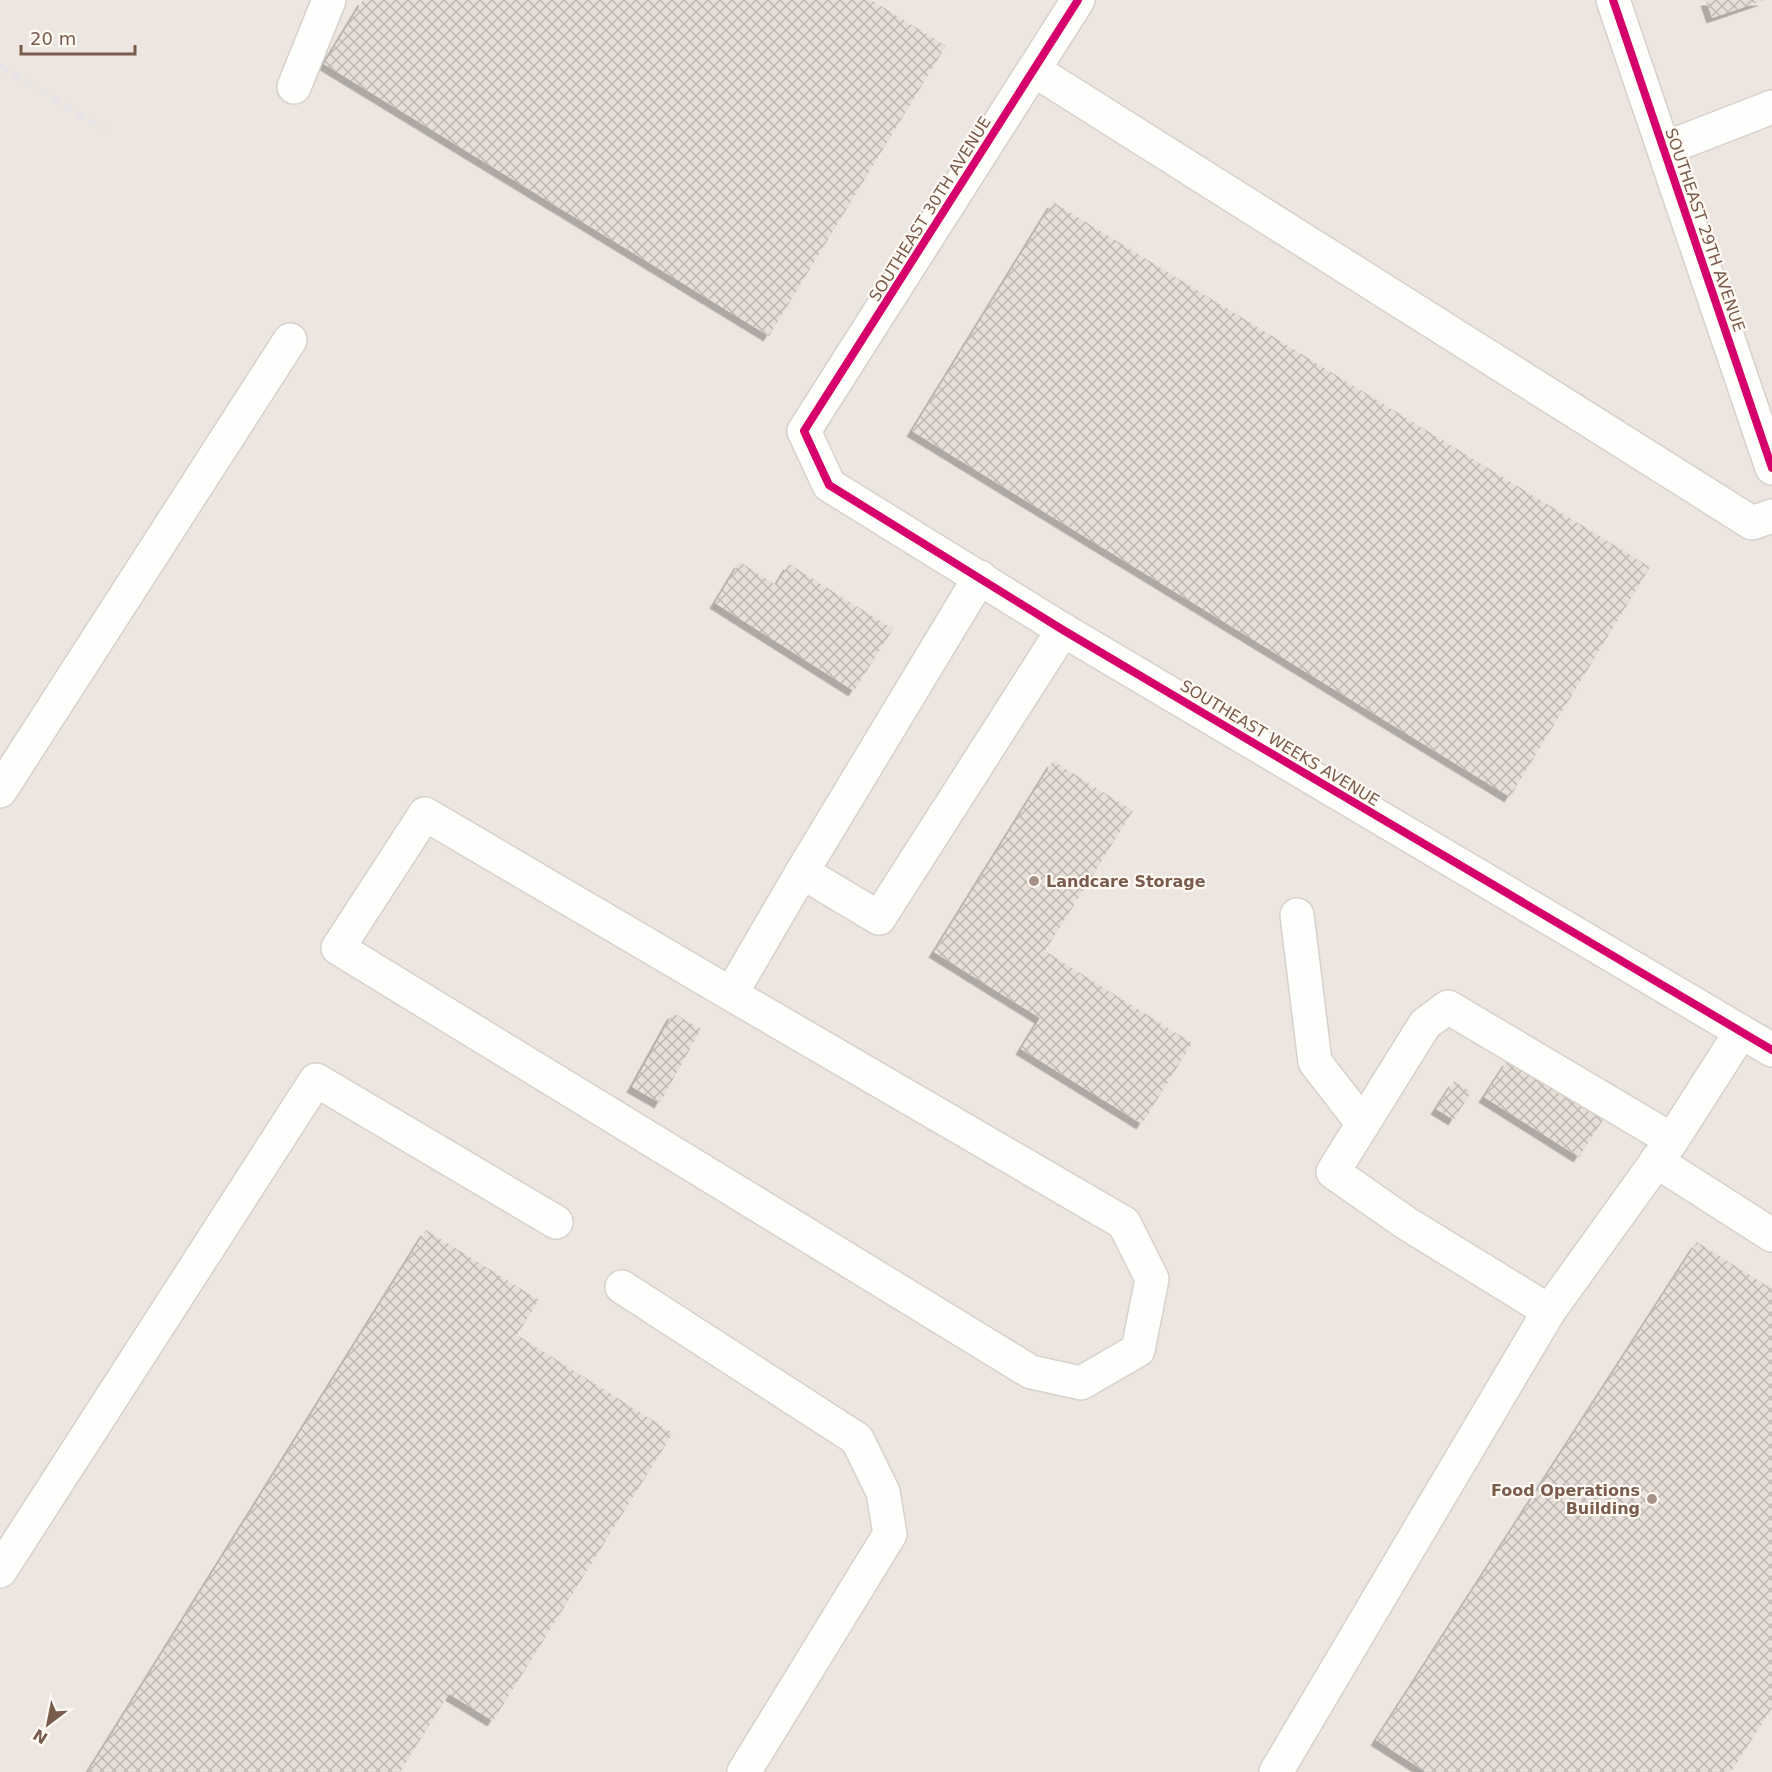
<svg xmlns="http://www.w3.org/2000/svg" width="1772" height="1772" font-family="'DejaVu Sans',sans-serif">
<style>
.industrial{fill:#ede5e0}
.building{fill:url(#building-cross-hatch);filter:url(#shadow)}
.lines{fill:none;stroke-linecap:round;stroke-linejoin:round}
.minor-casing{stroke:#d7d1cb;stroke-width:36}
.minor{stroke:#fefefd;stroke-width:33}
.rail{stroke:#e6e3e7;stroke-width:4.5;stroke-dasharray:9 6;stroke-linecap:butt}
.cycleway-casing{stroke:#fffaf3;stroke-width:11}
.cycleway{stroke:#d6006c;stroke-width:8}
.poi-dot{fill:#a69286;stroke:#fffaf3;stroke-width:2}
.labels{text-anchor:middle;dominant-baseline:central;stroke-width:4.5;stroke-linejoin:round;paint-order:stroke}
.street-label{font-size:16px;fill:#7a5c4d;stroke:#fffaf3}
.poi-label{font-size:16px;font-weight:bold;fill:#7a5c4d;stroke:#fffaf3;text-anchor:start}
</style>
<defs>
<pattern id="building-cross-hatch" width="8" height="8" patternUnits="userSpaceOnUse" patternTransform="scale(1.5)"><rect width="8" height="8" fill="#e6ded7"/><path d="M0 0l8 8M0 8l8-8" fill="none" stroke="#bfb7b1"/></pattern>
<filter id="shadow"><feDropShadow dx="-5.5" dy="5.5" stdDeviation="0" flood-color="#0004"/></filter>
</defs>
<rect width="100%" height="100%" fill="#f9f5f0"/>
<rect class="industrial" x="0" y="0" width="1772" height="1772"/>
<g class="building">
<polygon points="363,0 871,0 946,46 769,336 324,64"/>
<polygon points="1706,0 1765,0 1712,18"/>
<polygon points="1053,202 1650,567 1510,797 912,431"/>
<polygon points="740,562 776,585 789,564 893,629 854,691 715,603"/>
<polygon points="1053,761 1133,811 1045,951 1192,1043 1142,1124 1021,1049 1040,1018 934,952"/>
<polygon points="673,1013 701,1029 660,1103 632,1087"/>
<polygon points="1508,1060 1603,1120 1579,1157 1484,1097"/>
<polygon points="1454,1081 1471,1092 1454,1120 1436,1109"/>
<polygon points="426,1230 539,1300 517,1335 673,1433 493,1721 449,1694 400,1772 88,1772"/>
<polygon points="1697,1242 1772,1289 1772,1708 1731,1772 1426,1772 1376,1740"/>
</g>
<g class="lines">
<g class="minor-casing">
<g id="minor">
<polyline points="1078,0 804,431 829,485 1063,630 1772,1050"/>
<polyline points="1613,0 1772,468"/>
<polyline points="1034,70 1752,523 1772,516"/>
<polyline points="294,87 329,0"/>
<polyline points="1664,149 1772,107"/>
<polyline points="0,791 290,340"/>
<polyline points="802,872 980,577"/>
<polyline points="1297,915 1315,1062 1363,1124"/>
<polyline points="731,994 425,814 338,948 1031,1372 1081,1383 1138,1350 1152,1279 1124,1223 731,994 802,872 879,918 1063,630"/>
<polyline points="1656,1161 1772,1235"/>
<polyline points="622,1287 857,1439 883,1492 890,1534 744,1772"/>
<polyline points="1549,1311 1406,1223 1333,1172 1425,1024 1448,1007 1672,1140"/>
<polyline points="0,1571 316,1080 556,1222"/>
<polyline points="1276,1772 1549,1311 1672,1140 1741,1032"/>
</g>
</g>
<use href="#minor" class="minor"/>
<polyline class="rail" points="0,66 105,130"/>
<g class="cycleway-casing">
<g id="cycleway">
<polyline points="1078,0 804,431 829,485 1063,630 1772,1050"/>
<polyline points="1613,0 1772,468"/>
</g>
</g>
<use href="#cycleway" class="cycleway"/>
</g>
<g class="poi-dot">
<circle cx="1034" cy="881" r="6"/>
<circle cx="1652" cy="1499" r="6"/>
</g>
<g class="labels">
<g class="street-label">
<text transform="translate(930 209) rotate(-58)">SOUTHEAST 30TH AVENUE</text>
<text transform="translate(1705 230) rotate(71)">SOUTHEAST 29TH AVENUE</text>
<text transform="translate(1280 743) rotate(31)">SOUTHEAST WEEKS AVENUE</text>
</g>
<g class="poi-label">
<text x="1046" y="881">Landcare Storage</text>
<text x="1640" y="1490" text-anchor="end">Food Operations<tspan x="1640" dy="18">Building</tspan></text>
</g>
</g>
<g transform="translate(48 1724) rotate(212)" stroke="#fffaf3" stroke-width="4.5" paint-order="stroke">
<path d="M0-4.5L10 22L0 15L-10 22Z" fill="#7a5c4d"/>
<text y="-9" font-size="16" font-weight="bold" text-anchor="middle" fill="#7a5c4d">N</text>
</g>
<path d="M21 45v9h114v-9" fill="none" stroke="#7a5c4d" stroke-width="3"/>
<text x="30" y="45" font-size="18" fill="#7a5c4d" stroke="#fffaf3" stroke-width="4.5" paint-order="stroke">20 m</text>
</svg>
